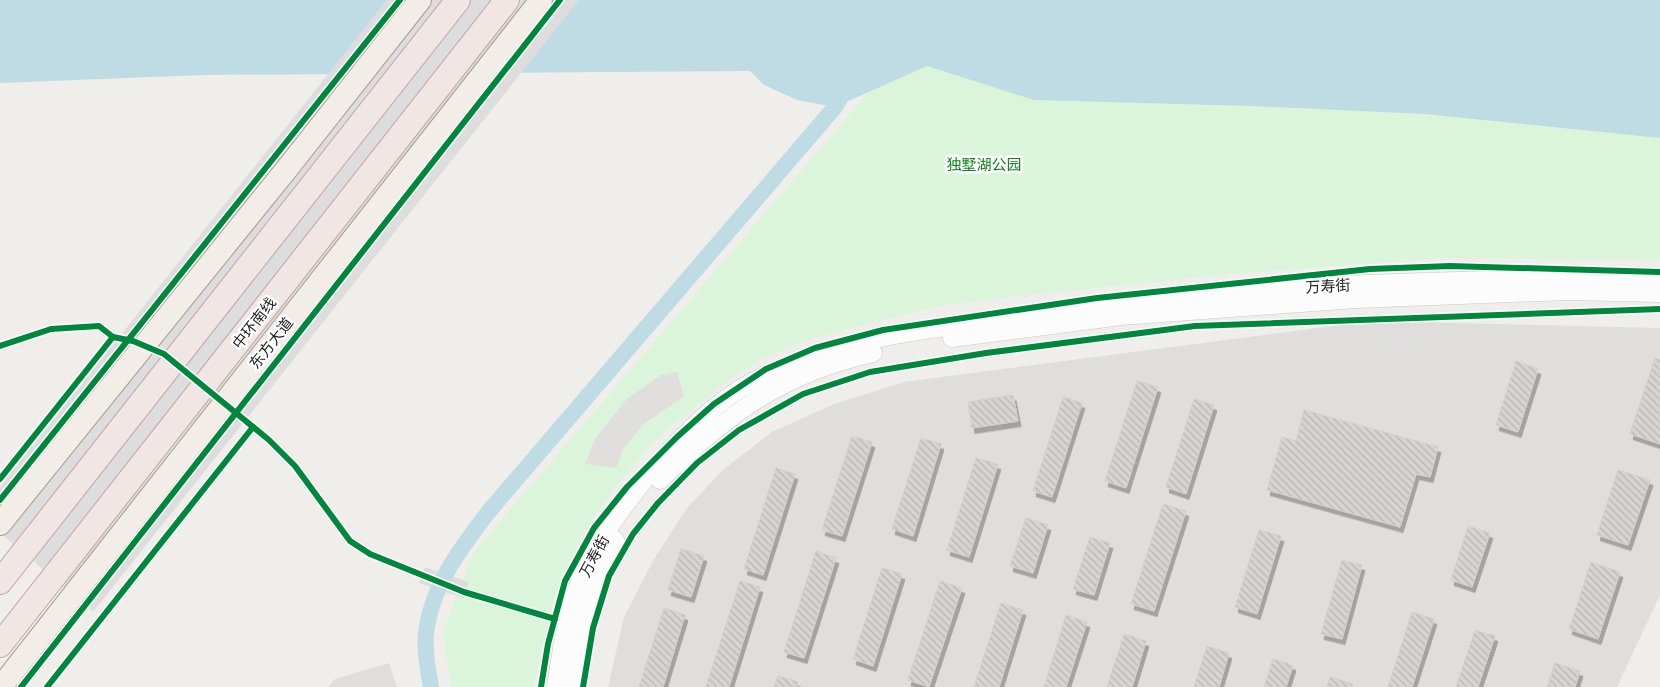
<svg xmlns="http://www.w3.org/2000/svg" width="1660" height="687" font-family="'Titillium Web','Noto Sans SC',sans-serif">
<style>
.residential{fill:#dfdedc}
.park{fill:#daf5da}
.parking{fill:#e0dfde}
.water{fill:#bfdbe3}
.pier{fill:#dedddd}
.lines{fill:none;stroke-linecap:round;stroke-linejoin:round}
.canal{stroke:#bfdbe3;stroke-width:16}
.building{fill:url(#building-back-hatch);stroke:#d3d0cc;filter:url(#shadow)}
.tertiary-casing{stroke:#c9c8c7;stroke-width:19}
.primary-casing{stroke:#a79c86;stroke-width:24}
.trunk-casing{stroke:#c5a2ac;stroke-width:26}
.tertiary{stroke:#fdfcfc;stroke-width:18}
.primary{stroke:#f3ede7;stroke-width:22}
.trunk{stroke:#f0e6e4;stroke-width:24}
.cycleway-casing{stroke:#fff;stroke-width:9}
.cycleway{stroke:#00873e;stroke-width:6}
.labels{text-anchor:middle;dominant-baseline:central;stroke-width:5;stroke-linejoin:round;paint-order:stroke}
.park-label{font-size:15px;fill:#0c8416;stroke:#fff}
.street-label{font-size:15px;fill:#222;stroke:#fff}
</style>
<defs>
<pattern id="building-back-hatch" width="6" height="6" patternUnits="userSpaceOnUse" patternTransform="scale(1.25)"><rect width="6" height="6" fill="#d7d4d2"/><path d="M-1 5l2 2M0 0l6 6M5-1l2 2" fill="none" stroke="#b8b6b4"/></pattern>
<filter id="shadow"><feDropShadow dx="3" dy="5.5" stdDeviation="0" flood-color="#0004"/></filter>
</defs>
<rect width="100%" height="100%" fill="#f0eeeb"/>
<g class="residential">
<polygon points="1371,321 1660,328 1660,595 1617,687 608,687 624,617 654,559 687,508 724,469 772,432 834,404 904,382"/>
<polygon points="389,663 397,687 328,687 335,679"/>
</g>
<polygon class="park" points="891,50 1660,88 1660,260 1438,258 1229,274 1028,295 938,306 810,339 761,359 723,384 660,436 615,487 581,537 566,569 552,604 533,687 451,687 443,632 473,553 868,93"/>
<polygon class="parking" points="677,372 684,396 644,424 623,449 616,468 585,464 595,439 627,399 661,375"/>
<polygon class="water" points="0,0 1660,0 1660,138 1425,114 1252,106 1034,100 927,66 835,107 797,100 764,85 750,71 203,75 0,83"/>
<g class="pier">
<polygon points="387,0 579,0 93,612 0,533 0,487"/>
<polygon points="425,567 469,582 463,598 419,583"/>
</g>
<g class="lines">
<path class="canal" d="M 431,687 C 428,670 424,651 426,634 C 431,586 462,546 490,510 L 835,107 L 846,88"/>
</g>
<g class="building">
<polygon points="1655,358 1660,360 1660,444 1630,434"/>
<polygon points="1516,361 1538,369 1518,432 1496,425"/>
<polygon points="1137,381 1158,387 1126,488 1105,481"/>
<polygon points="1013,395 1018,421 972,428 968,402"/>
<polygon points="1063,397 1082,403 1052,497 1033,491"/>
<polygon points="1194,399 1214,405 1186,494 1166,487"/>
<polygon points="1304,410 1438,447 1430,477 1416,474 1400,527 1267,490 1282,437 1296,441"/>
<polygon points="852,436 872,442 842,536 822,530"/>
<polygon points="921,438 941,444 913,536 892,529"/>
<polygon points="976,458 998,464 969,557 947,550"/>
<polygon points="776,468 795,474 763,575 744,569"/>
<polygon points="1618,470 1650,480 1628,545 1597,535"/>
<polygon points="1163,504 1186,511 1154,611 1131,604"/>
<polygon points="1026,518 1048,525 1033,573 1010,566"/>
<polygon points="1468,526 1490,533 1472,587 1451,580"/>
<polygon points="1259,530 1281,536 1257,614 1235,607"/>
<polygon points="1090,537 1110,543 1094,595 1073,589"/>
<polygon points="681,549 704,556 691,597 668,590"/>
<polygon points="816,551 836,558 804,658 784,652"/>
<polygon points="1342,560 1362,565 1342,639 1321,634"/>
<polygon points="1591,562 1620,572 1598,639 1569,629"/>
<polygon points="882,568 902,574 873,666 853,659"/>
<polygon points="740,581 760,587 729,687 706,687"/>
<polygon points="940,581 962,588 929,687 908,680"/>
<polygon points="1001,603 1023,610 999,687 974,687"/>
<polygon points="664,608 685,615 663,687 639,687"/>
<polygon points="1412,612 1434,619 1412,687 1388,687"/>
<polygon points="1066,615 1087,622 1066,687 1044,687"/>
<polygon points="1475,630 1495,636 1478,687 1456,687"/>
<polygon points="1124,634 1146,641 1132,687 1107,687"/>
<polygon points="1207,646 1229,653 1219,687 1194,687"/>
<polygon points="1273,659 1293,665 1286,687 1264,687"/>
<polygon points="1555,663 1580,671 1575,687 1547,687"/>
<polygon points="778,676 798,682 796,687 774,687"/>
<polygon points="1330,677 1353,684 1352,687 1327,687"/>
</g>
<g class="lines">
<g class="tertiary-casing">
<g id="tertiary">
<polyline points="952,338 1121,316 1356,299 1568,291 1660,293"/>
<path d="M 660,480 C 726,415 780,374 873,353"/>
<path d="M 556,687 C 561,651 567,613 581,579 C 605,520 683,426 737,391 C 820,338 930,329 1025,317 C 1095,307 1166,296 1238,291 C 1378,281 1519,279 1660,278"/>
<path d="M 571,687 C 575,635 592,587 615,540"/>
</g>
</g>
<g class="primary-casing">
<g id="primary">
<polyline points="0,524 290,165 420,0"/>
<polyline points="1,687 541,0"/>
</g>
</g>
<g class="trunk-casing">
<g id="trunk">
<polyline points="0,582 458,0"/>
<polyline points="0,645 507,0"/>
</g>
</g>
<use href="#tertiary" class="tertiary"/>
<use href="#primary" class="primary"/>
<use href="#trunk" class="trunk"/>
<g class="cycleway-casing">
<g id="cycleway">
<polyline points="0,346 51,329 99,326 113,337 133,341 164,354 269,440 295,466 350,541 370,554 464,592 555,619"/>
<polyline points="0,479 113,337"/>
<polyline points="0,500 400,0"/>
<polyline points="21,687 560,0"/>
<polyline points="47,687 253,427"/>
<polyline points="541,687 548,644 565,581 594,528 627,487 677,437 714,404 766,369 815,348 883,330 1097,298 1370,269 1450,266 1660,272"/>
<polyline points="583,687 593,628 609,576 633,534 658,503 697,463 739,430 803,394 870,372 986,353 1195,326 1660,309"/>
</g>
</g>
<use href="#cycleway" class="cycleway"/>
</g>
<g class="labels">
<g class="park-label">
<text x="984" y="164">独墅湖公园</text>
</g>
<g class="street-label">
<text transform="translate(1328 286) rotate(-3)">万寿街</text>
<text transform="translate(254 323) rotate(-52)">中环南线</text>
<text transform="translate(271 343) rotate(-52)">东方大道</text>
<text transform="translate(594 556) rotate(-62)">万寿街</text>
</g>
</g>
</svg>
